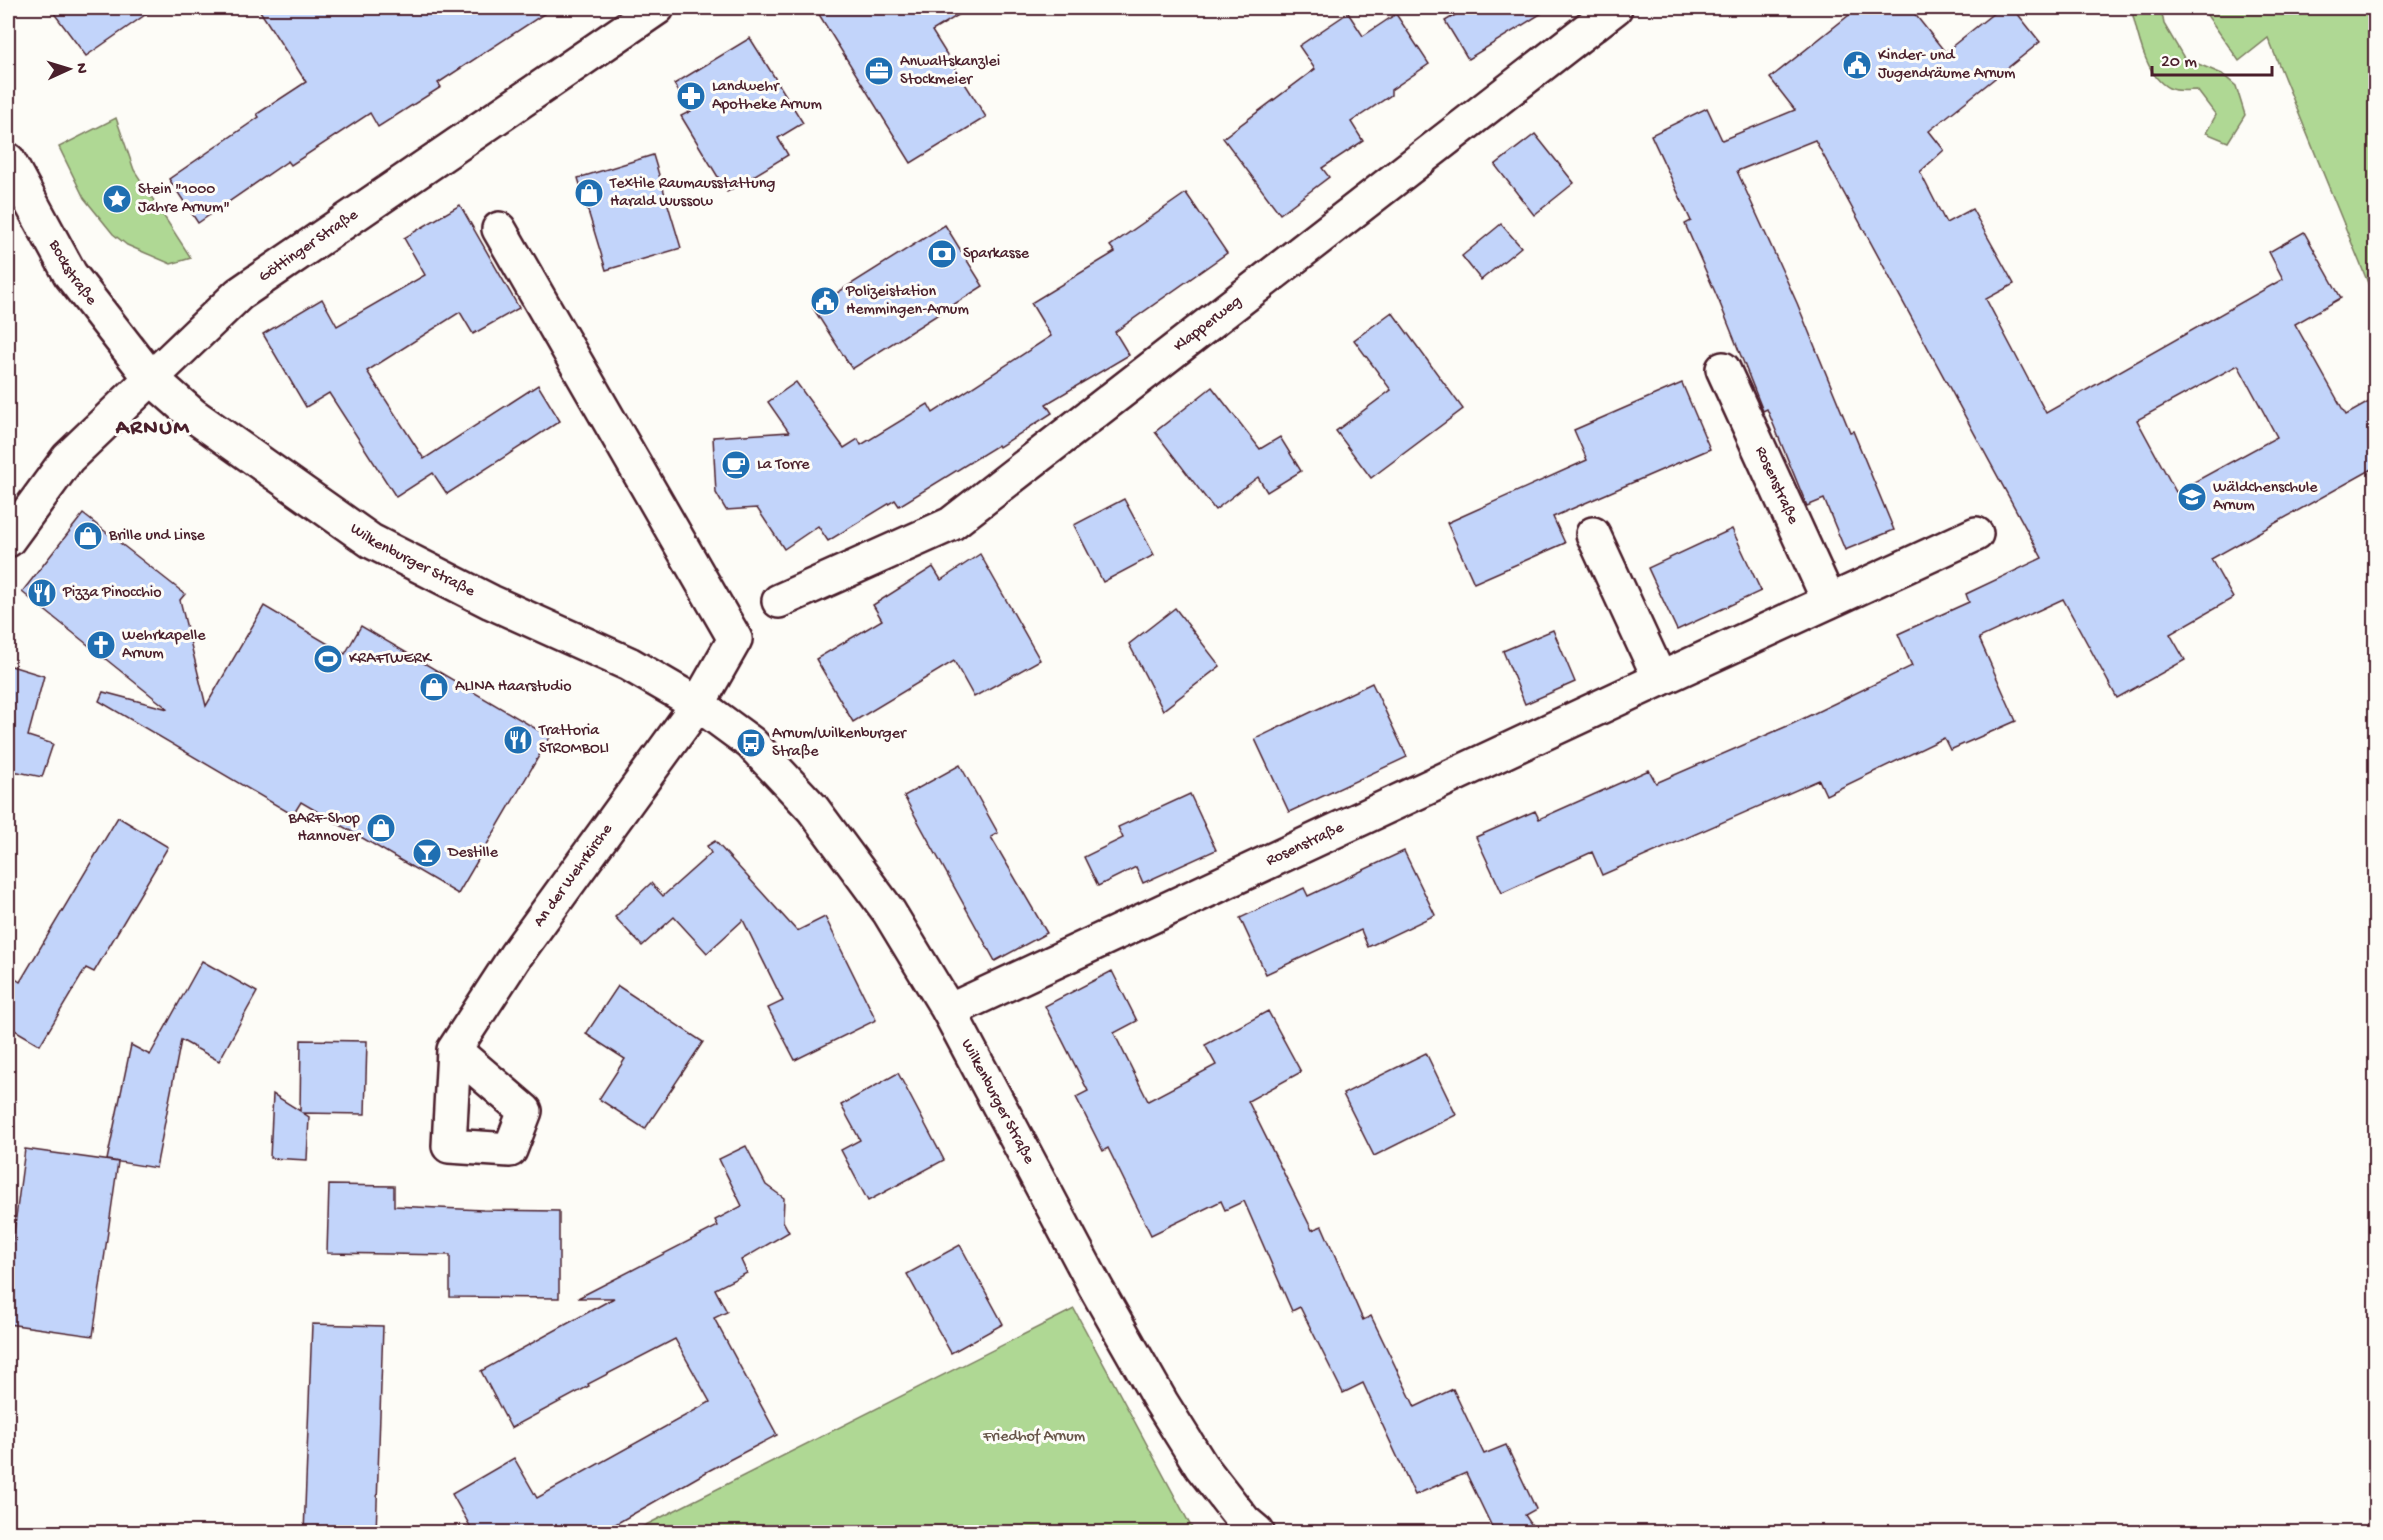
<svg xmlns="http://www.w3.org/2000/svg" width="2383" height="1540" font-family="'Gochi Hand',sans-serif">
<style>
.green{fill:#afd894;stroke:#7c7c60;stroke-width:1.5}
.building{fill:#c2d4fa;stroke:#4a1f2b;stroke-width:1.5;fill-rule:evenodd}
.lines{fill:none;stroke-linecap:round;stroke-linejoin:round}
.street-casing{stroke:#4a1f2b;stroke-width:38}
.secondary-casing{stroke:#4a1f2b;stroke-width:38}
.street{stroke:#fdfcf7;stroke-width:33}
.secondary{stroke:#fdfcf7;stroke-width:33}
.labels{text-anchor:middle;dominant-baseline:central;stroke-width:6;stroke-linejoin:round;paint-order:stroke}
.poi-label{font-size:16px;fill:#4a1f2b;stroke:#fdfcf7;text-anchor:start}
.street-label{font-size:16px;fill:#4a1f2b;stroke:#fdfcf7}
.park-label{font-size:16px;fill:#68564a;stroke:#fdfcf7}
.district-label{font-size:22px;font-weight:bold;letter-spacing:1.5px;fill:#4a1f2b;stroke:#fdfcf7}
</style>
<rect width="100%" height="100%" fill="#fdfcf7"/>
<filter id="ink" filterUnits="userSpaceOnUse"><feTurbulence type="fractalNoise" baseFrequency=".0167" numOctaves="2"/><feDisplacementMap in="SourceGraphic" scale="12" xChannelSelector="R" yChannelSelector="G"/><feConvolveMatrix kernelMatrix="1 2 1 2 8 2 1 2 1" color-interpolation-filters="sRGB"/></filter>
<g filter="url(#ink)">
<g class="green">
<path d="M 2131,8 L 2161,8 L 2164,24 L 2184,58 L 2222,74 L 2236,86 L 2245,115 L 2228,142 L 2206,133 L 2216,115 L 2197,90 C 2189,90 2176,92 2169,88 C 2145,77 2137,30 2131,8 Z"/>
<polygon points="2202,8 2375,8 2375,300 2268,38 2239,61"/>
<polygon points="116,118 134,170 191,258 171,264 127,245 113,234 84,198 59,147"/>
<polygon points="1074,1309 1194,1532 632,1532"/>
</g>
<g class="building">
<polygon points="50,8 155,8 86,56"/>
<polygon points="258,8 553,8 438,83 441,87 378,127 370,113 291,165 288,161 198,223 169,179 259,117 257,114 306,82"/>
<polygon points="815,8 970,8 932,31 986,117 911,163"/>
<polygon points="1467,8 1550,8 1468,59 1445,21"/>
<path d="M 1858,8 L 1910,8 L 1945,52 L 2000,8 L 2013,8 L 2040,42 L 1929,131 L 1944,150 L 1920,172 L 1946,223 L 1972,209 L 2014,284 L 1986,299 L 2046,413 L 2283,279 L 2269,252 L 2304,232 L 2341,298 L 2295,324 L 2346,415 L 2376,398 L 2376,467 L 2211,559 L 2233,598 L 2170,634 L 2185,660 L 2117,698 L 2063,599 L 1979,638 L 2016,721 L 1950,750 L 1944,738 L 1826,795 L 1819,780 L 1602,875 L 1592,852 L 1502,893 L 1476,837 L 1535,811 L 1539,819 L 1649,770 L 1656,783 L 1792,724 L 1912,666 L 1898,634 L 1969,602 L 1966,594 L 2042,558 L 1815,140 L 1737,171 L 1797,303 L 1850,432 L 1853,431 L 1894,530 L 1845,550 L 1824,499 L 1807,506 L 1767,409 L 1763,411 L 1719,301 L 1685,224 L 1691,221 L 1651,135 L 1707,108 L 1722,140 L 1795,110 L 1770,78 ZM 2238,365 L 2277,437 L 2176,492 L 2137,420 Z"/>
<polygon points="1348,13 1363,36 1396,14 1429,64 1391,90 1391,95 1351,122 1363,141 1322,168 1329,177 1280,214 1223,138 1315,69 1299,46"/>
<polygon points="750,38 803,123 778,138 788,155 727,192 681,116 691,111 674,84"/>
<polygon points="1535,134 1574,183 1534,215 1495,165"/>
<polygon points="653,155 681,248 606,270 578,178"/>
<polygon points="1186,193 1227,253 1115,332 1129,355 1046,404 1052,413 999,447 998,445 899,506 895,500 828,541 818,526 784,549 757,508 726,510 716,493 713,437 789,432 768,402 796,382 844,448 858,439 861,445 928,404 933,413 1051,336 1031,303 1115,252 1110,246"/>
<polygon points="460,205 519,308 473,334 460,312 367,371 424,459 538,385 560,421 447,494 433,473 396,497 329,393 306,407 263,334 322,299 337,326 425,275 404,238"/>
<polygon points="1501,224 1521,247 1481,280 1462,256"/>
<polygon points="945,225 983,286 852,369 813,308"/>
<polygon points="1392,312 1463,409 1371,478 1336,431 1391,390 1354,340"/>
<polygon points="1682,383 1710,449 1553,517 1565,543 1474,583 1447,523 1587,460 1574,430"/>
<polygon points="1212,387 1260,449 1280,437 1301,471 1267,492 1258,477 1215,510 1155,432"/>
<polygon points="1124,499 1154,555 1103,582 1074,525"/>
<polygon points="83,514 185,594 180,600 206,706 264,606 345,654 361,626 550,737 458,894 301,802 293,815 99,701 103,692 168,709 22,592"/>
<polygon points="1732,529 1761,591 1677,630 1648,568"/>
<polygon points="980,554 1040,660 974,697 954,661 853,722 816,659 882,620 873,605 933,567 941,580"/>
<polygon points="1175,608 1220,666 1163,710 1129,644"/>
<polygon points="1553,630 1575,682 1525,704 1503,651"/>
<polygon points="8,665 44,676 28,736 53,744 42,777 18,772 8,772"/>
<polygon points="1372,683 1407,757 1289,812 1255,739"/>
<polygon points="960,765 998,833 991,837 1047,933 995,961 904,796"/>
<polygon points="1190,794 1216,850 1143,883 1136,867 1098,886 1084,857 1123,838 1118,827"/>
<polygon points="118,817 168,847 94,972 86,968 40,1045 8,1026 8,974 20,982"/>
<polygon points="715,841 797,931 825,917 876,1020 795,1060 768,1008 783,1001 743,920 707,953 674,917 642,946 615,917 651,883 663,896 711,853 707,846"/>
<polygon points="1404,851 1435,915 1368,947 1361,930 1266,974 1240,918 1304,888 1308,896"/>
<polygon points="202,961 257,992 219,1061 181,1040 156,1168 107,1160 131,1045 150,1055"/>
<polygon points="1112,971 1137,1021 1114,1033 1148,1101 1216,1065 1205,1045 1268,1011 1301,1072 1248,1101 1312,1230 1322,1226 1363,1320 1371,1316 1415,1407 1453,1389 1484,1454 1506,1445 1536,1509 1525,1515 1537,1533 1495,1533 1466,1473 1415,1495 1363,1383 1343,1393 1300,1307 1292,1311 1244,1201 1225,1210 1221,1201 1151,1235 1108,1148 1103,1151 1076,1097 1088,1091 1045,1006"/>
<polygon points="618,986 703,1042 645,1129 599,1099 625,1059 586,1034"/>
<polygon points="301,1040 367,1041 365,1114 303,1113 309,1117 307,1160 270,1158 273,1094 300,1111"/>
<polygon points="1426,1053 1456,1115 1374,1156 1343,1094"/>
<polygon points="898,1073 944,1160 868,1201 841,1150 860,1140 841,1105"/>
<polygon points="746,1146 766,1185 784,1198 783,1221 789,1232 741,1260 747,1273 715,1289 727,1312 714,1318 777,1435 710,1470 600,1533 474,1533 452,1494 514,1458 537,1498 710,1402 675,1339 588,1384 589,1386 511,1428 481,1371 614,1298 578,1298 718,1226 715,1220 742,1206 719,1159"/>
<polygon points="25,1149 118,1162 93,1336 8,1324 8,1277"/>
<polygon points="329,1185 394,1186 394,1206 483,1210 559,1211 559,1298 450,1297 450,1255 327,1253"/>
<polygon points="960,1245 1003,1324 951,1353 907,1274"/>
<polygon points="312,1324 383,1326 376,1533 304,1533"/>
</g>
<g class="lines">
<g class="street-casing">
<g id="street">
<path id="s1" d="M 8,160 L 70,274 L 150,377"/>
<path id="s2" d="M 1723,369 L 1829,601"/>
<polyline points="1593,534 1660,679"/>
<path id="s3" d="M 779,601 L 951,524 L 1615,8"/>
<path id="s4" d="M 949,1011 L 1660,679 L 1976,534"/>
<path id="s5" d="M 454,1050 L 525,1111 L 510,1150 L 449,1146 L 454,1050 L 516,955 L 698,704 L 735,639 L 499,229"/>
</g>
</g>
<g class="secondary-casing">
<g id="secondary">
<path id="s6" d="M 150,377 L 193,415 L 371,541 L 491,602 L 629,664 L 698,704 L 751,743 L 813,809 L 889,912 L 949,1011 L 1096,1288 L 1161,1402 L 1201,1466 L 1244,1521 L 1257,1532"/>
<path id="s7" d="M 8,540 L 68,458 L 239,294 L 657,8"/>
</g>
</g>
<use href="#street" class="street"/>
<use href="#secondary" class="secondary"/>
</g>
</g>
<defs>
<g id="civic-disc" transform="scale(1.5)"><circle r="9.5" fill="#1f6fb2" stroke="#fdfcf7"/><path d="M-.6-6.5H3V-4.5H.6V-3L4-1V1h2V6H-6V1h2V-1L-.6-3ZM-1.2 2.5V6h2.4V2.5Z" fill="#fff"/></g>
<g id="office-disc" transform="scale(1.5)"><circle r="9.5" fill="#1f6fb2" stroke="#fdfcf7"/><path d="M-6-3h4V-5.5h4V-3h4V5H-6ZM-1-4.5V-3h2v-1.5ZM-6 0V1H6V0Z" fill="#fff"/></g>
<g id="pharmacy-disc" transform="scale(1.5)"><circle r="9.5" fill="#1f6fb2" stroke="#fdfcf7"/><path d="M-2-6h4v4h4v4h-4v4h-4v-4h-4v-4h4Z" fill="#fff"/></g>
<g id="shop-disc" transform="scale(1.5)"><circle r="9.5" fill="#1f6fb2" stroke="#fdfcf7"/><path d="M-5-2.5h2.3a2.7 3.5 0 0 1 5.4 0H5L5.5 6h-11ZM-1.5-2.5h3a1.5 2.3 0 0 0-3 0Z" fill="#fff"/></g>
<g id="sight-disc" transform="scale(1.5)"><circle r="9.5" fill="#1f6fb2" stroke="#fdfcf7"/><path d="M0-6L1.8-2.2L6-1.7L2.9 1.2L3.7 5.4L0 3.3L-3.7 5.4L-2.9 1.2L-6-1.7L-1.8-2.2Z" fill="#fff"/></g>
<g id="bank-disc" transform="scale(1.5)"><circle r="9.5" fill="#1f6fb2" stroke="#fdfcf7"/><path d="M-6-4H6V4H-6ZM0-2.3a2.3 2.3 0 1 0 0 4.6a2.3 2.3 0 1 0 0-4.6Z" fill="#fff"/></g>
<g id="cafe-disc" transform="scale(1.5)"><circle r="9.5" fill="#1f6fb2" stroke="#fdfcf7"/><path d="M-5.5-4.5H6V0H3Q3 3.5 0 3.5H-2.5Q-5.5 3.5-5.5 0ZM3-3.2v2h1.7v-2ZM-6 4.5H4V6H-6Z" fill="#fff"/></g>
<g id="school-disc" transform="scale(1.5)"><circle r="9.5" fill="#1f6fb2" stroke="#fdfcf7"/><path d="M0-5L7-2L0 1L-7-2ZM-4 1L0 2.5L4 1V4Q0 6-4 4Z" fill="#fff"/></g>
<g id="restaurant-disc" transform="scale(1.5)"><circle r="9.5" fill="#1f6fb2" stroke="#fdfcf7"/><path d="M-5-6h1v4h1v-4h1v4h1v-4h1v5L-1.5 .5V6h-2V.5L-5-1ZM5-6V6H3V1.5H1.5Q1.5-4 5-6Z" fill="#fff"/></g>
<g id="church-disc" transform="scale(1.5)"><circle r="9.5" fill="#1f6fb2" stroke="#fdfcf7"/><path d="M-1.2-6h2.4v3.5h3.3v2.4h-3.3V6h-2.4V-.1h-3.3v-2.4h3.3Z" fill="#fff"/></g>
<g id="stadium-disc" transform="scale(1.5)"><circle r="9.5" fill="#1f6fb2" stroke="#fdfcf7"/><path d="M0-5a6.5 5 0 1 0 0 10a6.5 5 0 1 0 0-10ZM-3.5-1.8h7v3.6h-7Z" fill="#fff"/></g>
<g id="bus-disc" transform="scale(1.5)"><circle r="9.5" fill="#1f6fb2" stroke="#fdfcf7"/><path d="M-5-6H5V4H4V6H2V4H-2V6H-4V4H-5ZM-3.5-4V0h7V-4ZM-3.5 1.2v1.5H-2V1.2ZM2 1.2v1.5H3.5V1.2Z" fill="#fff"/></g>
<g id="bar-disc" transform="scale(1.5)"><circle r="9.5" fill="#1f6fb2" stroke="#fdfcf7"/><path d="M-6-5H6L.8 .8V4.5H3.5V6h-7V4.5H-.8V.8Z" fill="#fff"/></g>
</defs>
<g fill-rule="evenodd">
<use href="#civic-disc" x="1857" y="65"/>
<use href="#office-disc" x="879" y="71"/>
<use href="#pharmacy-disc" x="691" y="96"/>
<use href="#shop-disc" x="589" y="193"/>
<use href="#sight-disc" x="117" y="199"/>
<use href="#bank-disc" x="942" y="254"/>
<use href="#civic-disc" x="825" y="301"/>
<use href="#cafe-disc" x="736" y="465"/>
<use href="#school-disc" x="2192" y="497"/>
<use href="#shop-disc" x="88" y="536"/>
<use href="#restaurant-disc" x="42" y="593"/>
<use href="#church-disc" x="101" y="645"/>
<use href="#stadium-disc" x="328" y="659"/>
<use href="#shop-disc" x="434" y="687"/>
<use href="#restaurant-disc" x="518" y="740"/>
<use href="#bus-disc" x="751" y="743"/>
<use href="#shop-disc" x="381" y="828"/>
<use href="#bar-disc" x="427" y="853"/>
</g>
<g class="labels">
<g class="poi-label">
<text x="1878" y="56">Kinder- und<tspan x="1878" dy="18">Jugendräume Arnum</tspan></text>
<text x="900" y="62">Anwaltskanzlei<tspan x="900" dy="18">Stockmeier</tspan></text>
<text x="712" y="87">Landwehr<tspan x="712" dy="18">Apotheke Arnum</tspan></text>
<text x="610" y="184">Textile Raumausstattung<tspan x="610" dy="18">Harald Wussow</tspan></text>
<text x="138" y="190">Stein "1000<tspan x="138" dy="18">Jahre Arnum"</tspan></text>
<text x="963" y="254">Sparkasse</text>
<text x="846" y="292">Polizeistation<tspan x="846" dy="18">Hemmingen-Arnum</tspan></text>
<text x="757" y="465">La Torre</text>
<text x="2213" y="488">Wäldchenschule<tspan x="2213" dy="18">Arnum</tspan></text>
<text x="109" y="536">Brille und Linse</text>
<text x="63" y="593">Pizza Pinocchio</text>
<text x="122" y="636">Wehrkapelle<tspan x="122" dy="18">Arnum</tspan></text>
<text x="349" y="659">KRAFTWERK</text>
<text x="455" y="687">ALINA Haarstudio</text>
<text x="539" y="731">Trattoria<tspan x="539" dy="18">STROMBOLI</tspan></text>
<text x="772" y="734">Arnum/Wilkenburger<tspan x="772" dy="18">Straße</tspan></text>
<text x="360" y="819" text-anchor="end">BARF-Shop<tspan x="360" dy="18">Hannover</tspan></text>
<text x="448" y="853">Destille</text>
</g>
<g class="street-label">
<text stroke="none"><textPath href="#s7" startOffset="423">Göttinger Straße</textPath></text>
<text stroke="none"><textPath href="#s1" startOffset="130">Bockstraße</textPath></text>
<text stroke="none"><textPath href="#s3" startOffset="514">Klapperweg</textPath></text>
<text stroke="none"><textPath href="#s2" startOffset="128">Rosenstraße</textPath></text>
<text stroke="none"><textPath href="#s6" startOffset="321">Wilkenburger Straße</textPath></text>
<text stroke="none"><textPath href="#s4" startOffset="393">Rosenstraße</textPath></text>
<text stroke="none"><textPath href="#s5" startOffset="504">An der Wehrkirche</textPath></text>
<text stroke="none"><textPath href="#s6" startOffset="1144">Wilkenburger Straße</textPath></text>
</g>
<g class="park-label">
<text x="1034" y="1437">Friedhof Arnum</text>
</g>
<g class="district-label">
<text x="153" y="429">ARNUM</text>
</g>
</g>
<rect width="2383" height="1540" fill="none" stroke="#fdfcf7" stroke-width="30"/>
<rect x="15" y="15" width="2353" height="1510" fill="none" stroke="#4a1f2b" stroke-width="2" filter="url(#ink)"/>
<g transform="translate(69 69) rotate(86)" stroke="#fdfcf7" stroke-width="4.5" paint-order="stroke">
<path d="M0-4.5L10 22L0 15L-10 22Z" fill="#4a1f2b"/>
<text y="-9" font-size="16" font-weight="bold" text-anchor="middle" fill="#4a1f2b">N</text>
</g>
<path d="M2152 66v9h120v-9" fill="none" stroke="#4a1f2b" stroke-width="3"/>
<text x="2161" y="66" font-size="18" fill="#4a1f2b" stroke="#fdfcf7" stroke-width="4.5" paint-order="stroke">20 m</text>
</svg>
